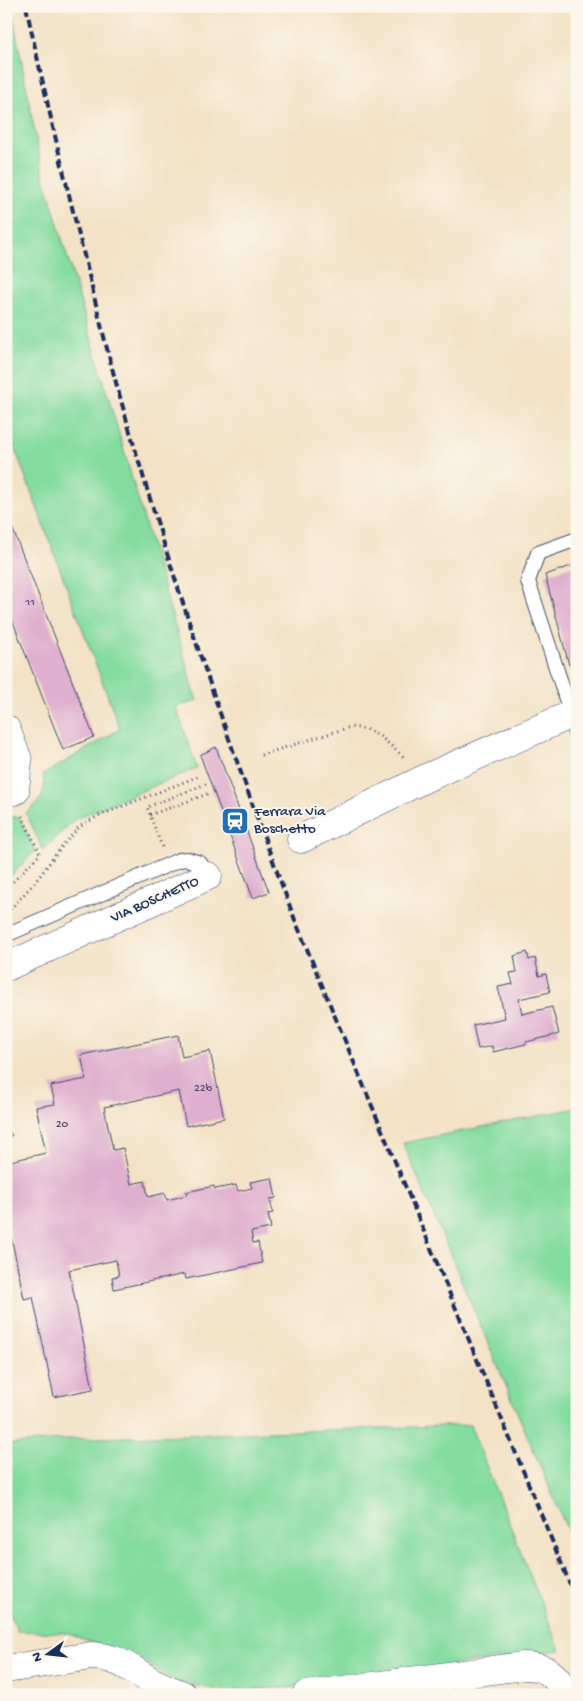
<svg xmlns="http://www.w3.org/2000/svg" width="583" height="1701" font-family="'Gochi Hand',sans-serif">
<style>
.green{fill:#83db9f;stroke:#4f857e}
.building{fill:#dfafce}
.lines{fill:none;stroke-linecap:round;stroke-linejoin:round}
.service-casing{stroke:#3b4a6e;stroke-width:16}
.minor-casing{stroke:#3b4a6e;stroke-width:29}
.path{stroke:#3b4a6e;stroke-width:3;stroke-dasharray:1 4;stroke-linecap:butt}
.service{stroke:#fff;stroke-width:14}
.minor{stroke:#fff;stroke-width:28}
.rail{stroke:#1b2f5e;stroke-width:4;stroke-dasharray:8 4;stroke-linecap:butt}
.labels{text-anchor:middle;dominant-baseline:central;stroke-width:4;stroke-linejoin:round;paint-order:stroke}
.number-label{font-size:12px;fill:#4c4f7a}
.poi-label{font-size:15px;fill:#1b2f5e;stroke:#fbf7ec;text-anchor:start}
.street-label{font-size:15px;fill:#1b2f5e;stroke:#fbf7ec}
</style>
<rect width="100%" height="100%" fill="#fbf7ec"/>
<filter id="ink" filterUnits="userSpaceOnUse"><feTurbulence type="fractalNoise" baseFrequency=".02" numOctaves="2"/><feDisplacementMap in="SourceGraphic" scale="10" xChannelSelector="R" yChannelSelector="G"/><feConvolveMatrix kernelMatrix="1 2 1 2 8 2 1 2 1" color-interpolation-filters="sRGB"/></filter>
<filter id="wash" filterUnits="userSpaceOnUse"><feTurbulence type="fractalNoise" baseFrequency=".0096" numOctaves="4" result="noise"/><feDisplacementMap in="SourceGraphic" scale="20" xChannelSelector="R" yChannelSelector="G"/><feGaussianBlur stdDeviation="1.12" result="paint"/><feColorMatrix in="noise" values="0 0 0 0 0 0 0 0 0 0 0 0 0 0 0 0 0 1.4 0 .05"/><feComposite in="paint" operator="in"/></filter>
<g filter="url(#wash)">
<rect width="100%" height="100%" fill="#f3e2c6"/>
<g class="green">
<path d="M 6,6 L 11,6 L 42,170 L 197,701 L 176,707 L 197,768 L 75,819 L 43,850 L 26,813 C 40,803 47,793 43,775 L 120,729 L 6,425 Z"/>
<polygon points="577,726 577,766 568,730"/>
<polygon points="6,817 19,817 35,851 6,881"/>
<polygon points="577,1108 577,1553 403,1143"/>
<polygon points="470,1425 560,1650 297,1687 226,1691 176,1682 142,1660 66,1633 17,1631 6,1605 6,1445 69,1439"/>
</g>
<g id="blocks">
<g class="building">
<polygon points="6,512 94,737 63,750 6,604"/>
<polygon points="577,564 577,662 569,665 545,575"/>
<polygon points="216,747 269,892 253,898 200,755"/>
<polygon points="527,952 529,960 535,958 539,976 546,974 550,992 519,999 522,1014 552,1007 559,1034 526,1042 526,1044 493,1052 492,1046 478,1049 473,1025 505,1018 498,987 513,984 510,973 517,972 514,956"/>
<polygon points="577,1016 577,1031 576,1032 572,1017"/>
<polygon points="178,1035 182,1057 210,1051 224,1118 186,1126 179,1091 104,1107 113,1150 123,1148 131,1184 145,1181 148,1197 165,1193 167,1200 187,1195 186,1192 214,1186 215,1189 236,1185 238,1191 252,1188 250,1182 272,1178 276,1198 270,1199 273,1213 268,1214 271,1228 251,1232 253,1243 258,1242 262,1263 186,1279 185,1274 114,1289 112,1277 119,1276 116,1260 69,1270 93,1389 54,1397 33,1297 24,1299 9,1226 6,1213 6,1162 46,1153 36,1107 55,1104 51,1086 86,1079 81,1055"/>
<polygon points="6,1129 12,1135 6,1140"/>
</g>
</g>
</g>
<g filter="url(#ink)">
<use href="#blocks" fill-opacity="0" stroke="#3b4a6e" stroke-width="1"/>
<g class="lines">
<g class="service-casing">
<g id="service">
<polyline points="571,714 528,581 538,553 577,539"/>
<polyline points="6,935 179,860 187,859 200,863 208,876"/>
</g>
</g>
<g class="minor-casing">
<g id="minor">
<polyline points="6,729 18,760 15,791"/>
<polyline points="301,839 426,778 577,712"/>
<polyline points="6,967 208,876"/>
<path d="M 6,1669 L 91,1656 C 117,1656 132,1670 153,1682 C 163,1687 173,1691 183,1695"/>
<path d="M 306,1695 L 523,1666 C 545,1666 557,1674 566,1695"/>
</g>
</g>
<g class="path">
<polyline points="261,755 350,727 366,729 381,737 406,759"/>
<polyline points="150,815 210,793"/>
<polyline points="162,847 147,807 206,784"/>
<polyline points="6,889 40,854 22,816"/>
<polyline points="7,913 36,881 63,845 79,827 98,816 199,776"/>
</g>
<use href="#service" class="service"/>
<use href="#minor" class="minor"/>
<path class="rail" d="M 26,6 C 45,94 65,181 87,267 C 96,305 105,342 115,379 C 166,562 228,742 295,920 L 577,1601"/>
</g>
</g>
<defs>
<g id="station-square" transform="scale(1.4375)"><rect x="-9" y="-9" width="18" height="18" rx="4" fill="#1f6fb2" stroke="#fbf7ec"/><path d="M-3-6H3Q5-6 5-4V2Q5 4 3 4L4.5 6H3L1.5 4h-3L-3 6H-4.5L-3 4Q-5 4-5 2V-4Q-5-6-3-6ZM-3.5-4v3h7v-3ZM-3.5 1v1.5H-2V1ZM2 1v1.5H3.5V1Z" fill="#fff"/></g>
</defs>
<g fill-rule="evenodd">
<use href="#station-square" x="235" y="821"/>
</g>
<g class="labels">
<g class="number-label">
<text x="30" y="603">11</text>
<text x="203" y="1089">22b</text>
<text x="62" y="1125">20</text>
</g>
<g class="poi-label">
<text x="254" y="812">Ferrara Via<tspan x="254" dy="17">Boschetto</tspan></text>
</g>
<g class="street-label">
<text transform="translate(155 900) rotate(-24)">VIA BOSCHETTO</text>
</g>
</g>
<rect width="583" height="1701" fill="none" stroke="#fbf7ec" stroke-width="25"/>
<g transform="translate(48 1654) rotate(255)" stroke="#fbf7ec" stroke-width="4" paint-order="stroke">
<path d="M0-4L9 19L0 12L-9 19Z" fill="#1b2f5e"/>
<text y="-8" font-size="14" font-weight="bold" text-anchor="middle" fill="#1b2f5e">N</text>
</g>
</svg>
